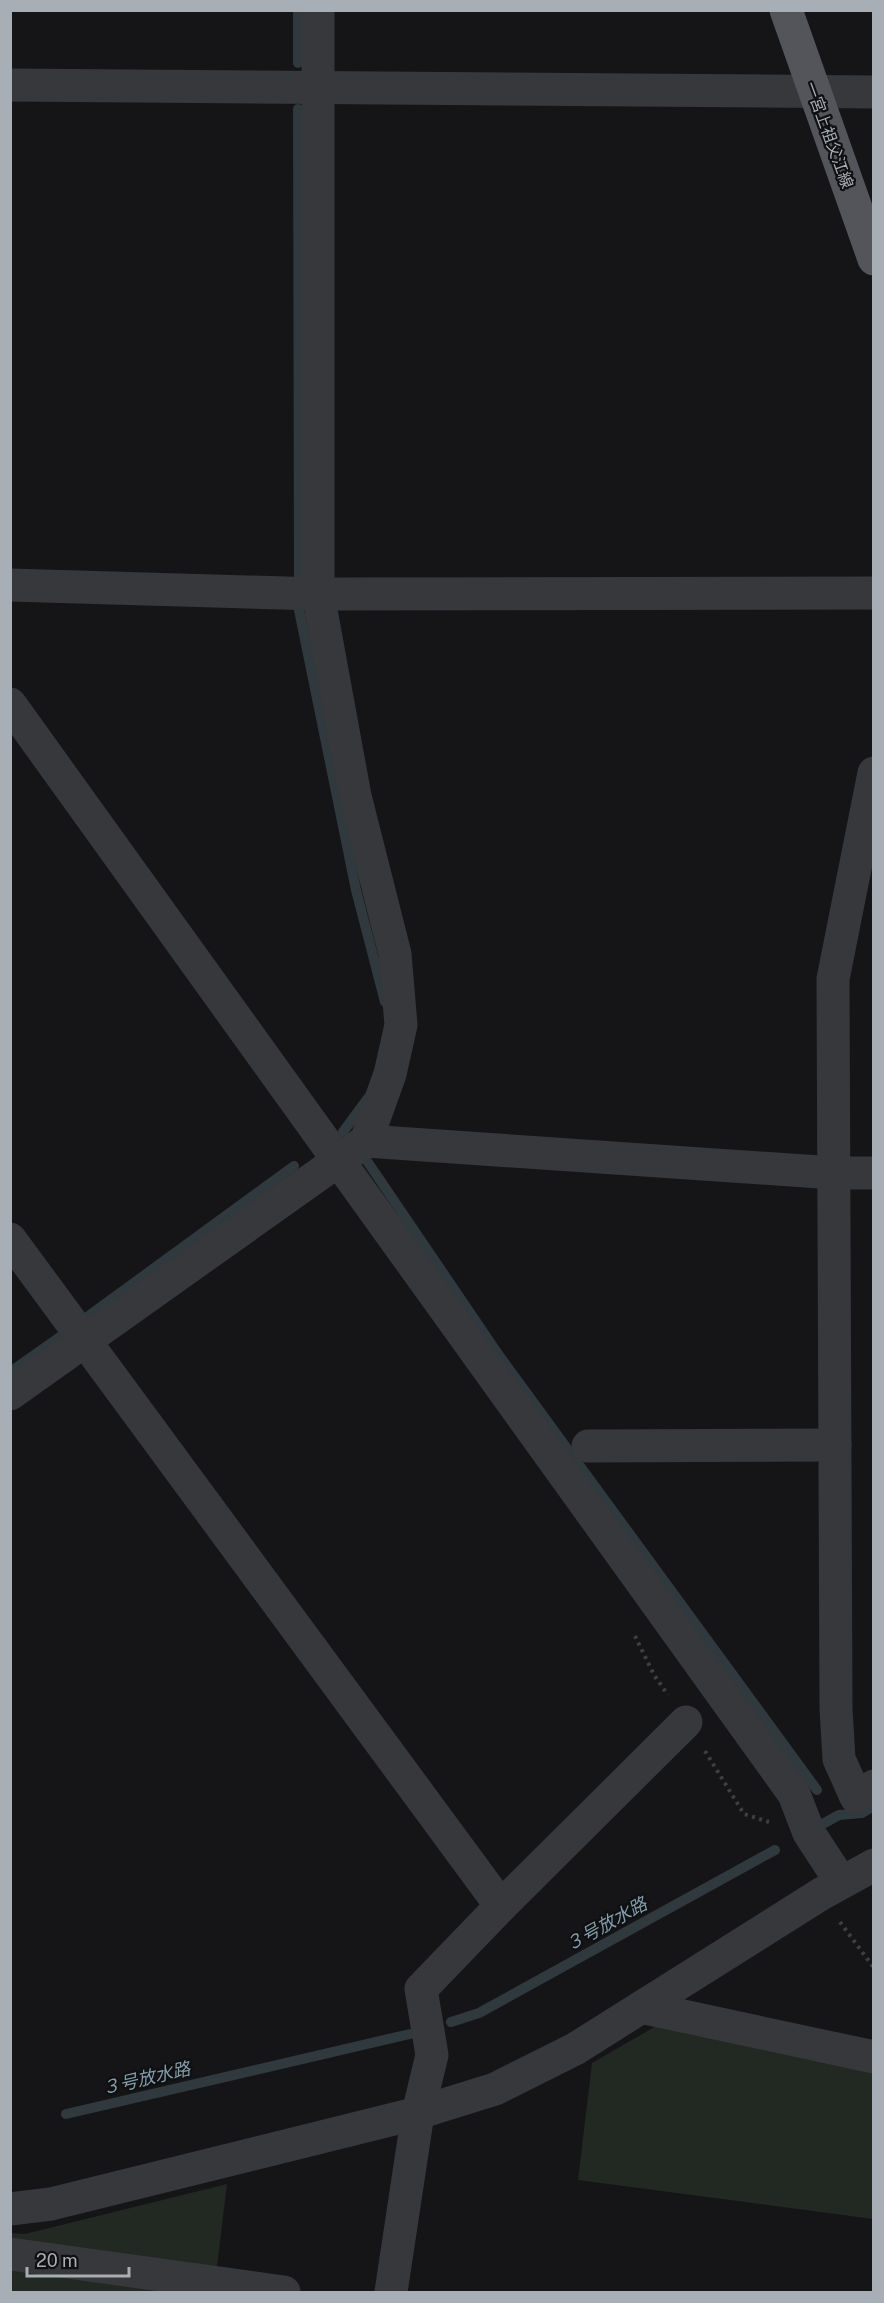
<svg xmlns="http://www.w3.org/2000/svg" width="884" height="2303" font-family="'Public Sans','Noto Sans JP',sans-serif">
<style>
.green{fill:#222822}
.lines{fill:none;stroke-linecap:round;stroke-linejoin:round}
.stream{stroke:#30393e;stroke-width:10}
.path{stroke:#3d3f42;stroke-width:4;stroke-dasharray:3 4.5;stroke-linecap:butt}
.minor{stroke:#36383b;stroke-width:33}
.major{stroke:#53555a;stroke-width:33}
.labels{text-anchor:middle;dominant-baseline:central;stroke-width:4.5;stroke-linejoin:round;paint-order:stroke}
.street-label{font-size:16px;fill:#a8aeb5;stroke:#101012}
.water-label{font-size:18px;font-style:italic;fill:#839ead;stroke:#101012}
</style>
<rect width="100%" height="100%" fill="#151517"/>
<g class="green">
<polygon points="663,2022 873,2068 873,2219 578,2180 592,2063"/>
<polygon points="227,2184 216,2275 11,2247 11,2233 25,2234"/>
<polygon points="11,2261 232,2292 11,2292"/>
</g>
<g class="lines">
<g class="stream">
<polyline points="298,63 298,10"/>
<polyline points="298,109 299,577"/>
<polyline points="299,610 356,890 385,1002"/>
<polyline points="343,1132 368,1098"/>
<polyline points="367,1161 498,1354 817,1790"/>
<polyline points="83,1320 294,1166"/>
<polyline points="10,1372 64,1334"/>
<polyline points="817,1827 839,1815 862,1813 874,1806"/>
<polyline points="451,2022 479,2013 775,1850"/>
<polyline points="66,2114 410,2034"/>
</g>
<g class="path">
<polyline points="635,1636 654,1675 668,1695"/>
<polyline points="705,1751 744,1814 769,1822"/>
<polyline points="840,1922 874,1968"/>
</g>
<g class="minor">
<polyline points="10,85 874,92"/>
<polyline points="10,585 318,594 874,593"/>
<polyline points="10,704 794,1794 809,1833 841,1882"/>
<polyline points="874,773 833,979 836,1709 839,1759 856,1797 874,1786"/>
<polyline points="366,1141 834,1173 874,1173"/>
<polyline points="10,1239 501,1906"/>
<polyline points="10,1394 366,1141 390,1074 401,1025 395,954 355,796 318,594 318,10"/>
<polyline points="588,1446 835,1445"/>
<polyline points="645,2005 650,2009 874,2057"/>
<polyline points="10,2209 51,2204 418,2113 495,2089 575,2049 821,1894 874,1865"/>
<polyline points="10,2254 284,2292"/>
<polyline points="391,2292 418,2113 432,2055 421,1989 501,1906 686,1722"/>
</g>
<polyline class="major" points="786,10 874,259"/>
</g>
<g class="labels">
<g class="street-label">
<text transform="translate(829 135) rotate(70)">一宮上祖父江線</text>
</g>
<g class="water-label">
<text transform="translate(606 1924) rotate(-29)">３号放水路</text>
<text transform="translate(146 2078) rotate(-13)">３号放水路</text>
</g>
</g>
<rect width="884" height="2303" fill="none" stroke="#a8aeb5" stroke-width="24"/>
<path d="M27 2267v9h102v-9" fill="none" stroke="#a8aeb5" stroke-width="3"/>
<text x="36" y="2267" font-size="18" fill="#a8aeb5" stroke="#101012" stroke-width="4.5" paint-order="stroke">20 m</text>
</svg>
